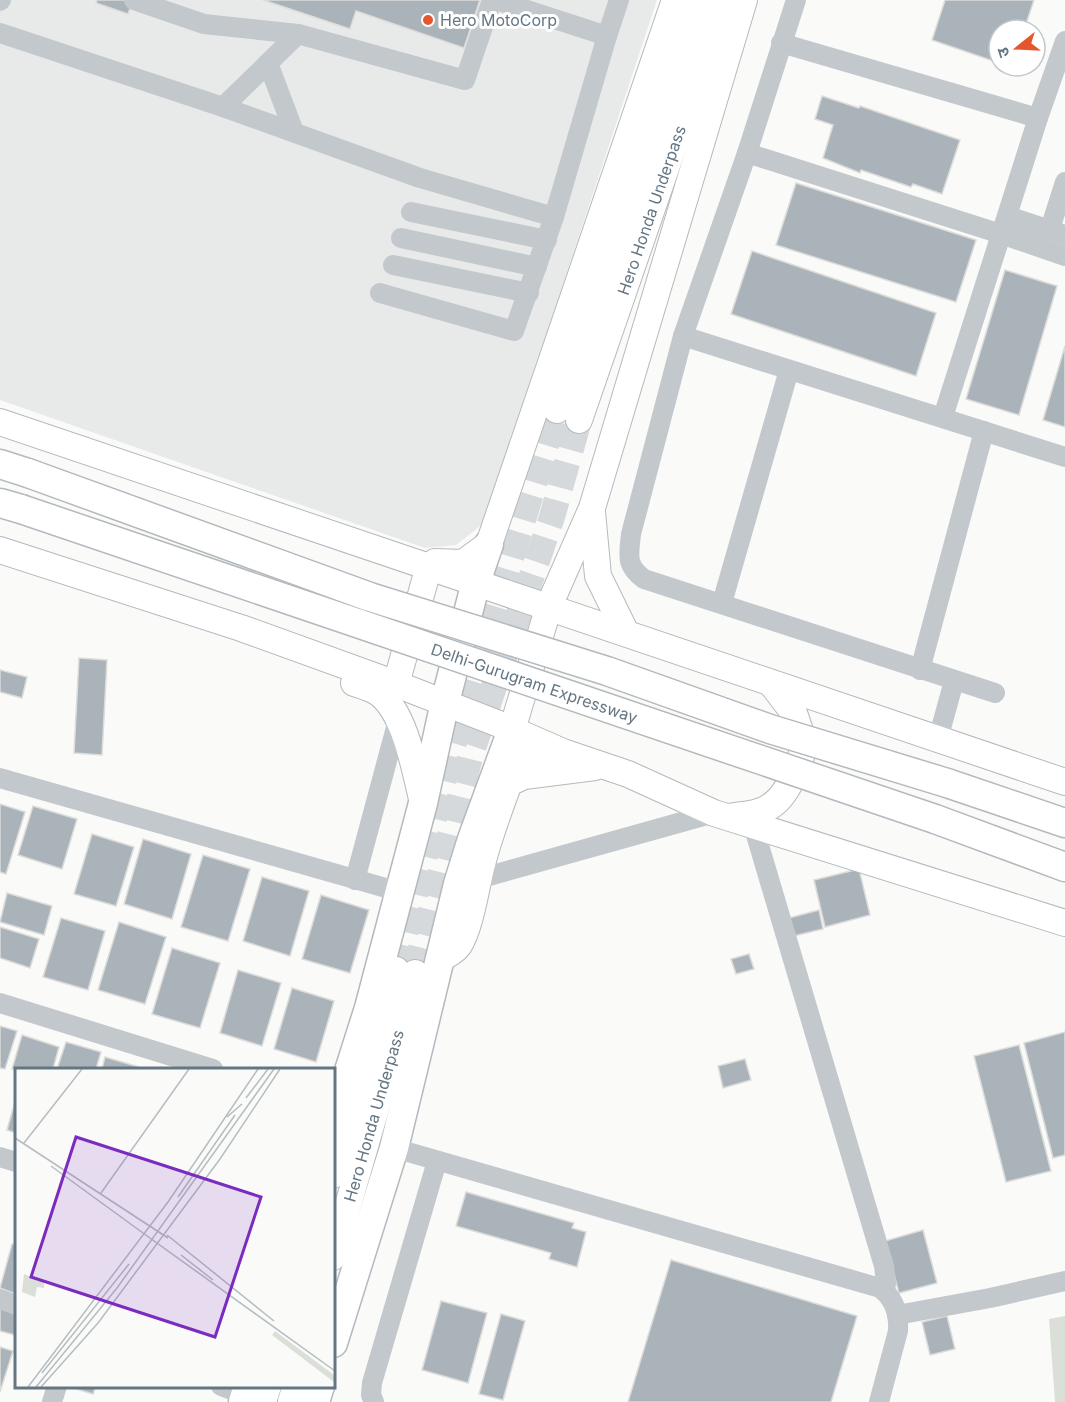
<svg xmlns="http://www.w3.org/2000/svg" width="1065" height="1402" font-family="Inter,'Noto Sans Devanagari',sans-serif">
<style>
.built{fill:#e8e9e9}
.green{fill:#dadfd7}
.building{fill:#aab3b9;stroke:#dcdcda;stroke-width:1.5}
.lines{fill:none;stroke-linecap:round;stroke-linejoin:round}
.major-tunnel{stroke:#d5d9db;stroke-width:26;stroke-dasharray:26 13;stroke-linecap:butt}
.major-casing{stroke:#b5babe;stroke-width:28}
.highway-casing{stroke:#b4b9bd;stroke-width:31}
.minor{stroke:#c3c8cc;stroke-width:20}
.major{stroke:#fff;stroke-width:26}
.highway{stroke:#fff;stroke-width:28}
.highway-bridge-casing{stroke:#b4b9bd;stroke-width:31;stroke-linecap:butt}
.highway-bridge{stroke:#fff;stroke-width:28}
.poi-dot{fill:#e4572e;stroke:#fff;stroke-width:2}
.labels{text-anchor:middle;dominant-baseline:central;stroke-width:6;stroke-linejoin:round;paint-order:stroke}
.poi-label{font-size:16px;fill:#657683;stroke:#fff;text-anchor:start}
.street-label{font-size:16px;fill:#657683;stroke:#fff}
.inset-road{fill:none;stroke:#b5bdc2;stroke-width:1.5}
.view{fill:#7b2cbf;fill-opacity:0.15;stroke:#7b2cbf;stroke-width:3}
.inset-edge{fill:none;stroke:#657683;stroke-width:3}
</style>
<rect width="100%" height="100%" fill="#fafaf8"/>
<polygon class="built" points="0,0 657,0 484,523 456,545 425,548 0,400"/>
<polygon class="green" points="1065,1316 1065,1402 1055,1402 1049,1319"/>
<g class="building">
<polygon points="97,0 133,0 128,14 96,3"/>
<polygon points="263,0 480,0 464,48 356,11 350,29"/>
<polygon points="945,0 1034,0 1024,30 999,30 999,63 932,40"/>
<polygon points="822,96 859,108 860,106 960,140 942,194 913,184 911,187 861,170 860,173 823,158 833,125 815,119"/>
<polygon points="796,183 976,240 956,302 776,245"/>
<polygon points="752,251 936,313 916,376 731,314"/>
<polygon points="1005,270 1057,286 1019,415 966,399"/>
<polygon points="1065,346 1065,427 1043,420"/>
<polygon points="79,658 107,660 102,755 74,753"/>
<polygon points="0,670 27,677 22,698 0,692"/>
<polygon points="0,804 25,812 6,874 0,872"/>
<polygon points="33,806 77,819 62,869 18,855"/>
<polygon points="92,834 134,847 116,906 74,894"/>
<polygon points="143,839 191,854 172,919 124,904"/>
<polygon points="203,855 250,869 228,941 181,927"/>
<polygon points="859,869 870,915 825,927 814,880"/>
<polygon points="262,877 309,891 290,956 243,941"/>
<polygon points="7,893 52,906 44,935 0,922"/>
<polygon points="321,895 369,910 350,973 302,959"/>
<polygon points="819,910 823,929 789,937 785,919"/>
<polygon points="61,918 105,931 88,990 43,977"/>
<polygon points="119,922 166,937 145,1004 98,990"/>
<polygon points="0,927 39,939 30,968 0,958"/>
<polygon points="172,948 220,963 200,1028 152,1014"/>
<polygon points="749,954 754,969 736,974 731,959"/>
<polygon points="238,970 281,983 262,1046 220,1033"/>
<polygon points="292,988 334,1001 316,1062 274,1049"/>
<polygon points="0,1026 17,1031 5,1069 0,1068"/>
<polygon points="1065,1032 1065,1155 1053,1158 1024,1043"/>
<polygon points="22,1035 59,1047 53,1069 12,1069"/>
<polygon points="66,1042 101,1052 96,1069 57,1069"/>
<polygon points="1019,1045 1051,1171 1006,1182 974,1056"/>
<polygon points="105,1057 139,1067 138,1069 102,1069"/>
<polygon points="745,1059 751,1080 723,1088 718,1066"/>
<polygon points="16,1098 16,1133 7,1130"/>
<polygon points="466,1192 574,1223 572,1228 586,1232 577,1267 549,1259 551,1253 456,1226"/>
<polygon points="923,1230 937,1283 899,1293 885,1241"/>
<polygon points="12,1244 16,1245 16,1294 0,1288"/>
<polygon points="671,1260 857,1316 831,1402 628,1402"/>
<polygon points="441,1301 487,1313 468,1383 422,1370"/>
<polygon points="0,1303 16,1308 15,1335 0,1331"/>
<polygon points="501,1314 525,1321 503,1400 479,1394"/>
<polygon points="947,1316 955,1349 930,1355 922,1322"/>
<polygon points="0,1347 13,1351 0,1392"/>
<polygon points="67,1386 96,1386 93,1394"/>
</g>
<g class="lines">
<g class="major-tunnel">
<polyline points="396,970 450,755 557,410"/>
<polyline points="415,973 470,757 552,517 579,420"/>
</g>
<g class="major-casing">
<g id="major">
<polyline points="557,410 698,0"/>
<path id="s1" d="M 579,420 L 724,0"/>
<polyline points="0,422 1065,782"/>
<polyline points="592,512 598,576 626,633"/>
<polyline points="0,550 241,628 396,684 499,724 563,752 628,774 714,813 1065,923"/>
<polyline points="435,562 463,563 489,544 675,0"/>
<path d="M 354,683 C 363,686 372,688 380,694 C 406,715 415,771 423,803"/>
<polyline points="396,684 429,566"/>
<polyline points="512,730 549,606 592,508 744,0"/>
<polyline points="501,759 560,753"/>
<path d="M 730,817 C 739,815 749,815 758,812 C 787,804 795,771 805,746 L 794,713 L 771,683"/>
<path d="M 440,958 C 448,955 454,952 459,945 C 471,926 476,886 482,864 C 489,836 499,810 509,783 L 524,776 L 595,767"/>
<polyline points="333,1175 396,970"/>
<path id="s2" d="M 333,1257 L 415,973"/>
<polyline points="263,1402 268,1386"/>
<polyline points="291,1402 296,1386"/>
</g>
</g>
<g class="highway-casing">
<g id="highway">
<polyline points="0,464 28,473"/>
<polyline points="0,503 21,509"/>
<polyline points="947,783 1065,823"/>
<polyline points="935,819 1065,867"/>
<polyline points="333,1121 369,1008 423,803 445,702 476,582 489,544"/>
<polyline points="333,1343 394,1148 458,884 472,839 512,730"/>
<polyline points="243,1402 248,1386"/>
<polyline points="315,1402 320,1386"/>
</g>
</g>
<g class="minor">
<polyline points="134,0 204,24 298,34 465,80 492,0"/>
<polyline points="496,0 607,36 619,0"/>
<path d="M 796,0 L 747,153 L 683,336 L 631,534 C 629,555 625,565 644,579 L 995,693"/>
<polyline points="0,1 1,0"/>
<polyline points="0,33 223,107 420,178 554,217 514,331 380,293"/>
<polyline points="781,43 1038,118"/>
<polyline points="268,63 294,132"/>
<polyline points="223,107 298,34"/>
<polyline points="747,153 1001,234 1065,256"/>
<polyline points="411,212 547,240"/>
<polyline points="1008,216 1065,235"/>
<polyline points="554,217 607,36"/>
<polyline points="1050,229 1065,182"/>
<polyline points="401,238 537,267"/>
<polyline points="393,265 529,293"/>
<polyline points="683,336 1065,457"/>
<polyline points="943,417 1038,118 1065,41"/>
<polyline points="722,603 789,370"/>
<polyline points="920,670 984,431"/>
<polyline points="938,739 954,681"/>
<polyline points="0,778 400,892"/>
<polyline points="753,825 884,1266 886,1283 885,1292"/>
<polyline points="478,879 714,813"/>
<polyline points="355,880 398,720"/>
<polyline points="0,1003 213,1069"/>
<path d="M 394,1148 L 880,1288 C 894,1298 899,1314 898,1331 L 879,1402"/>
<polyline points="0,1157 16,1162"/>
<polyline points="0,1299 16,1305"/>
<polyline points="897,1315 990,1298 1065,1281"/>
<polyline points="221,1386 245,1395"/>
<polyline points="52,1402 57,1386"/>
<polyline points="374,1402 371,1395 372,1383 437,1161"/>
</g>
<use href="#major" class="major"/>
<use href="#highway" class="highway"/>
<g class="highway-bridge-casing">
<g id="highway-bridge">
<polyline points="28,473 370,597 607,671 770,729 947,783"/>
<path id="s3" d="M 21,509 L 935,819"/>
</g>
</g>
<use href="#highway-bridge" class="highway-bridge"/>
</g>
<circle class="poi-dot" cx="428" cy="20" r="6"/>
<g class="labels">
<g class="poi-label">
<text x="440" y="20">Hero MotoCorp</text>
</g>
<g class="street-label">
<text stroke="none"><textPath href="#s1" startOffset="222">Hero Honda Underpass</textPath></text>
<text stroke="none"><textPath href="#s3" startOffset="542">Delhi-Gurugram Expressway</textPath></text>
<text stroke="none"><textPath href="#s2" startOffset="147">Hero Honda Underpass</textPath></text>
</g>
</g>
<g transform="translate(15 1068)">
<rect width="320" height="320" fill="#fafaf8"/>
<path d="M 9,206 L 29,214 L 29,220 L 22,219 L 20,229 L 7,224 ZM 260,263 L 319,307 L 319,314 L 257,267 Z" fill="#dadfd7"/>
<path class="inset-road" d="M 231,30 L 253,1M 212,49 L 227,36M 0,70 L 153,170M 9,75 L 67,1M 36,98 L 128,165M 86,125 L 174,1M 163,129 L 220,47M 128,165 L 320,303M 152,167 L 259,253M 166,187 L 198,212M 27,305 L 114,196M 13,319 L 153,134 L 243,1M 21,319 L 102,220 L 259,1M 26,319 L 83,255 L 205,91 L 265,1"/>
<path class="view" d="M 61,69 L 246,129 L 200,269 L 16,209 Z"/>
<rect width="320" height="320" class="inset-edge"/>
</g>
<g transform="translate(1017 48) rotate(252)"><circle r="28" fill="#ffffff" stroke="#c1c8cd" stroke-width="1.5"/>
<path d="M0-4.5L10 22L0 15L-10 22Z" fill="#e4572e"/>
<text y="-9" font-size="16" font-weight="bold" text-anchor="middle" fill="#657683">उ</text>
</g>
</svg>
